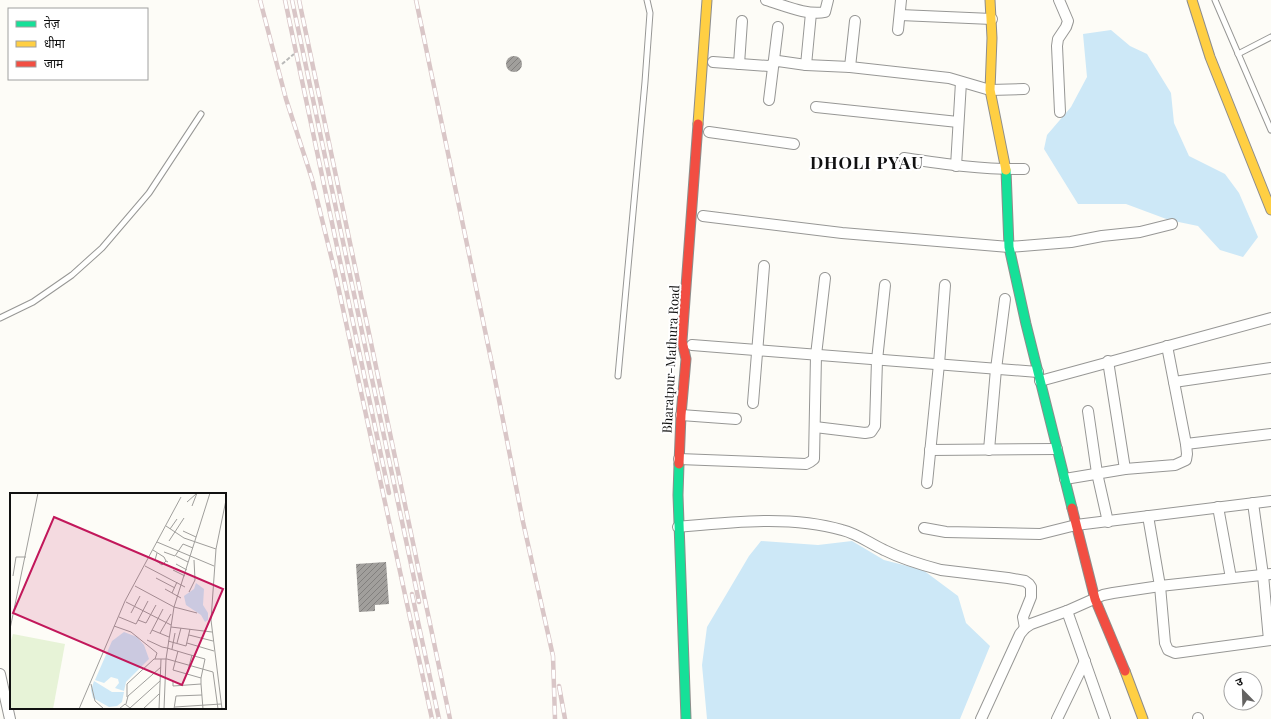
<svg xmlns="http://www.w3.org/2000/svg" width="1271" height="719" font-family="'Playfair Display','Noto Sans Devanagari',serif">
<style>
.water{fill:#cde8f7}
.building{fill:url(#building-hatch)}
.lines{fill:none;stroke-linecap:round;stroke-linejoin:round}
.lane-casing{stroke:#979795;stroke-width:7}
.street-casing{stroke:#979795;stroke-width:12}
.fast-casing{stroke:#8e8d8b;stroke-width:11}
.slow-casing{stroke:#8e8d8b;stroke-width:11}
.jam-casing{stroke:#8e8d8b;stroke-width:11}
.path{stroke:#b9b9b8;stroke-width:2;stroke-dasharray:4 2;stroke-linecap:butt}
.lane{stroke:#fffffe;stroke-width:5}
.street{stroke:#fffffe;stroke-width:10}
.fast{stroke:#16e098;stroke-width:9}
.slow{stroke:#ffcf43;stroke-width:9}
.jam{stroke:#f24e42;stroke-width:9}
.rail-casing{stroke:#d9c6c7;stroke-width:4.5}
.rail{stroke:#fff;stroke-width:3;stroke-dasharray:9;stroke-linecap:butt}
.labels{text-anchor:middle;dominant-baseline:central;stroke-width:4;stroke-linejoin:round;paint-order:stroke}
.street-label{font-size:13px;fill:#111;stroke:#fff}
.district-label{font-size:17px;font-weight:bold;letter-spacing:1px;fill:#111;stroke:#fff}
.inset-road{fill:none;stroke:#9f9e9b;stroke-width:1}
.view{fill:#c2185b;fill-opacity:0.15;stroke:#c2185b;stroke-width:2}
.inset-edge{fill:none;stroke:#111;stroke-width:2}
</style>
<defs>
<pattern id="building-hatch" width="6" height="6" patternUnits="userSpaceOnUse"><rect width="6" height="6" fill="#a19f9c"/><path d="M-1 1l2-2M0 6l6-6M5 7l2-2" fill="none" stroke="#82807e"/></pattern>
</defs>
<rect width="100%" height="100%" fill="#fdfcf7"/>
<g class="water">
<polygon points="1111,30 1130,46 1147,54 1171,93 1174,123 1189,156 1225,174 1239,193 1258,237 1243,257 1220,250 1198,226 1169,220 1126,204 1078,204 1044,149 1047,135 1071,107 1087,77 1083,34"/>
<polygon points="761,541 818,545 852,541 884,560 923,570 958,596 966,623 990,646 960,719 707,719 702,665 707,627 749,556"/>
</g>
<g class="building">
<circle cx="514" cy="64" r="8"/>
<polygon points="386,562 389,604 375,605 375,611 359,612 356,564"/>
</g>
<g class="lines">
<g class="lane-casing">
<g id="lane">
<polyline points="1215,0 1271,130"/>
<polyline points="1238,54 1271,37"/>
<polyline points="0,318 33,302 72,275 102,248 149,193 201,114"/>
<polyline points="618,376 645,82 650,13 647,0"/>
</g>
</g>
<g class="street-casing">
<g id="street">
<path d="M 766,0 C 783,5 808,16 825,12 L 828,0"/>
<polyline points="1059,0 1068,21 1066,27 1058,39 1057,46 1060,112"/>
<polyline points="900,15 992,19"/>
<polyline points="898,30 901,0"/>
<polyline points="713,62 769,66 778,61 806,65 850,67 949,78 990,90 1024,89"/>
<polyline points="739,64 742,21"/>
<polyline points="806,65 811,13"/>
<polyline points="850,67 855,21"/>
<polyline points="769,100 778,27"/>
<polyline points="816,107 958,122"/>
<polyline points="709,132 794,144"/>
<path d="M 904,158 C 944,164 984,170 1024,169"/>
<polyline points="956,166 961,82"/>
<polyline points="703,216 842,233 1009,247 1071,242 1102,236 1140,232 1172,224"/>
<polyline points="692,345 1038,372"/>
<polyline points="1108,361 1125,469"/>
<polyline points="1040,381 1271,318"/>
<polyline points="1174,382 1271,368"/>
<polyline points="753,403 764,266"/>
<polyline points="1088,411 1097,473 1108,522"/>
<polyline points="681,415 736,419"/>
<polyline points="815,427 865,433 871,432 875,426 877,360 885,285"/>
<polyline points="1186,444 1271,434"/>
<polyline points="930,450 1057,449"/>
<polyline points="989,450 996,369 1005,299"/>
<polyline points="679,459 806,464 810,462 814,459 816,355 825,278"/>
<polyline points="1065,479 1125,469 1175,465 1186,460 1187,454 1186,444 1167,346"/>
<polyline points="927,483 939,364 945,285"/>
<polyline points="1253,503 1263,575 1269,640"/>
<polyline points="1218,507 1231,578"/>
<polyline points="1148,516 1160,586 1165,643 1168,650 1175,653 1271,640"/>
<path d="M 678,527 C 731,522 791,515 842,530 C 858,534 869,543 884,550 C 902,559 922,565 941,570 L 1008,578 L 1025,581 L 1029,584 L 1031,587 L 1031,597 L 1023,617 L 1025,628"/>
<polyline points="924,528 946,532 1040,534 1076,525 1271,501"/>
<polyline points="1067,611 1105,719"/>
<polyline points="0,674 10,719"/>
<polyline points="1198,718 1198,719"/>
<polyline points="981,719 1020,634 1025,628 1031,624 1067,611 1103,595 1113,593 1160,586 1271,574"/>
<polyline points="1057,719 1085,661"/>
</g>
</g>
<g class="fast-casing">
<g id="fast">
<polyline points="1006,170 1009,247 1026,324 1072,508"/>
<polyline points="679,464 678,495 686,719"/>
</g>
</g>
<g class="slow-casing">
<g id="slow">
<polyline points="990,0 992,38 990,90 1006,170"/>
<polyline points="1192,0 1210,57 1271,210"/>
<polyline points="698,124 707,0"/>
<polyline points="1125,671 1143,719"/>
</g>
</g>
<g class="jam-casing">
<g id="jam">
<polyline points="679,464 681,415 686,359 682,341 698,124"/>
<polyline points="1072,508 1095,599 1125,671"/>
</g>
</g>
<polyline class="path" points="282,64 294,54"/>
<use href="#lane" class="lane"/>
<use href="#street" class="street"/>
<use href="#fast" class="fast"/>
<use href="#slow" class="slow"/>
<use href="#jam" class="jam"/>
<g class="rail-casing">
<g id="rail">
<polyline points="260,0 286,99 312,179 335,272 432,719"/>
<polyline points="285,0 389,493"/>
<polyline points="292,0 419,602"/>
<polyline points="299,0 450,719"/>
<polyline points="416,0 492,364 523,522 553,656 555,719"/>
<polyline points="412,594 439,719"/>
<polyline points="559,686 565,719"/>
</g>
</g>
<use href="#rail" class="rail"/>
</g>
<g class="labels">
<g class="street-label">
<text transform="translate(670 359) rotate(-87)">Bharatpur-Mathura Road</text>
</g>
<g class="district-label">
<text x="867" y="162">DHOLI PYAU</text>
</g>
</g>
<g transform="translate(10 493)">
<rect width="216" height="216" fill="#fdfcf7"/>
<path d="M 3,141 L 55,151 L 43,216 L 0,216 L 0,151 Z" fill="#e7f3d7"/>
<path d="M 186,90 L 194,96 L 193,112 L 198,120 L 198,127 L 195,129 L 191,122 L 176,112 L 174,103 L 184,96 ZM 114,139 L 127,144 L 134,152 L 139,166 L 116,189 L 114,198 L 105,195 L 109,190 L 108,186 L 101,184 L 94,190 L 85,187 L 102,148 ZM 84,188 L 102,199 L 114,199 L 112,209 L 107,213 L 99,214 L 83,205 L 81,197 Z" fill="#cde8f7"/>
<path class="inset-road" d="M 177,9 L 186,1M 182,13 L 187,0M 156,33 L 174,45 L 206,56M 160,36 L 167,26M 173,38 L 186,44M 159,48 L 174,25M 147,49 L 204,73M 143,57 L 154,64 L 156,68M 154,59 L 165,63 L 173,51 L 183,55M 147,60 L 145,67 L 152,72 L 156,68 L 158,69M 166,63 L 178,69M 166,71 L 177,77M 135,73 L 175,94M 163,77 L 175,83M 3,83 L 6,64 L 16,64M 146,85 L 165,95M 125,93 L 164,114 L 187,120M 155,96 L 171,105M 179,99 L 185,87 L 184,67M 162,100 L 167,89M 116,109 L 161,132M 121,120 L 130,103M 109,124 L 126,131 L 138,108M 128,127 L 136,130 L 146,112M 104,133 L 121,139 L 147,160 L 145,166M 161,134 L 202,139M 0,136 L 28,0M 142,137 L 159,144M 150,140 L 161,121M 140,141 L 153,116M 179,142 L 203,148M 137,147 L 152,154 L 157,155 L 177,161 L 195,166 L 191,185 L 163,177 L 168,158M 158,148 L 176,153 L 180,136M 167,150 L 171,135M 177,150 L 204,158M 162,156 L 165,140M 177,181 L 182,162M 163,188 L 163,193 L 191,191 L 191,185M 81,191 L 85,208 L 94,216M 191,191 L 193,216M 117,204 L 117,191 L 144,166 L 157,166 L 203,179 L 208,216M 116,211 L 118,203 L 151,174M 165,214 L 211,211M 120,215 L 150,188M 69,216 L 115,108 L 171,4M 109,216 L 115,211 L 120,215M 133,216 L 149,201M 149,216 L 151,166M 154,216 L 156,166 L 164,114 L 200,0M 164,216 L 166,203 L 192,202M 212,216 L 201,127 L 206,56 L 216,7"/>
<path class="view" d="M 44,24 L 213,96 L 172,192 L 3,120 Z"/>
<rect width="216" height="216" class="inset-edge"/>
</g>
<rect x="8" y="8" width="140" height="72" fill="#ffffff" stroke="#a0a0a0"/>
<rect x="16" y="21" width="20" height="6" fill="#16e098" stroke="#a0a0a0"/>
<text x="44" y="28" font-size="12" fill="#111111">तेज़</text>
<rect x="16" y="41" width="20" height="6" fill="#ffcf43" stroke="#a0a0a0"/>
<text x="44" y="48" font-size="12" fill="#111111">धीमा</text>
<rect x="16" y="61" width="20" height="6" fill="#f24e42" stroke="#a0a0a0"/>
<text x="44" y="68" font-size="12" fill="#111111">जाम</text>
<g transform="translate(1243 691) rotate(337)"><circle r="19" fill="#ffffff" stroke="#a0a0a0"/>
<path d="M0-3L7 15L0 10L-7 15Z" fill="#646362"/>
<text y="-6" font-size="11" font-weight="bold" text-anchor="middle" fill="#111111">उ</text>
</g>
</svg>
